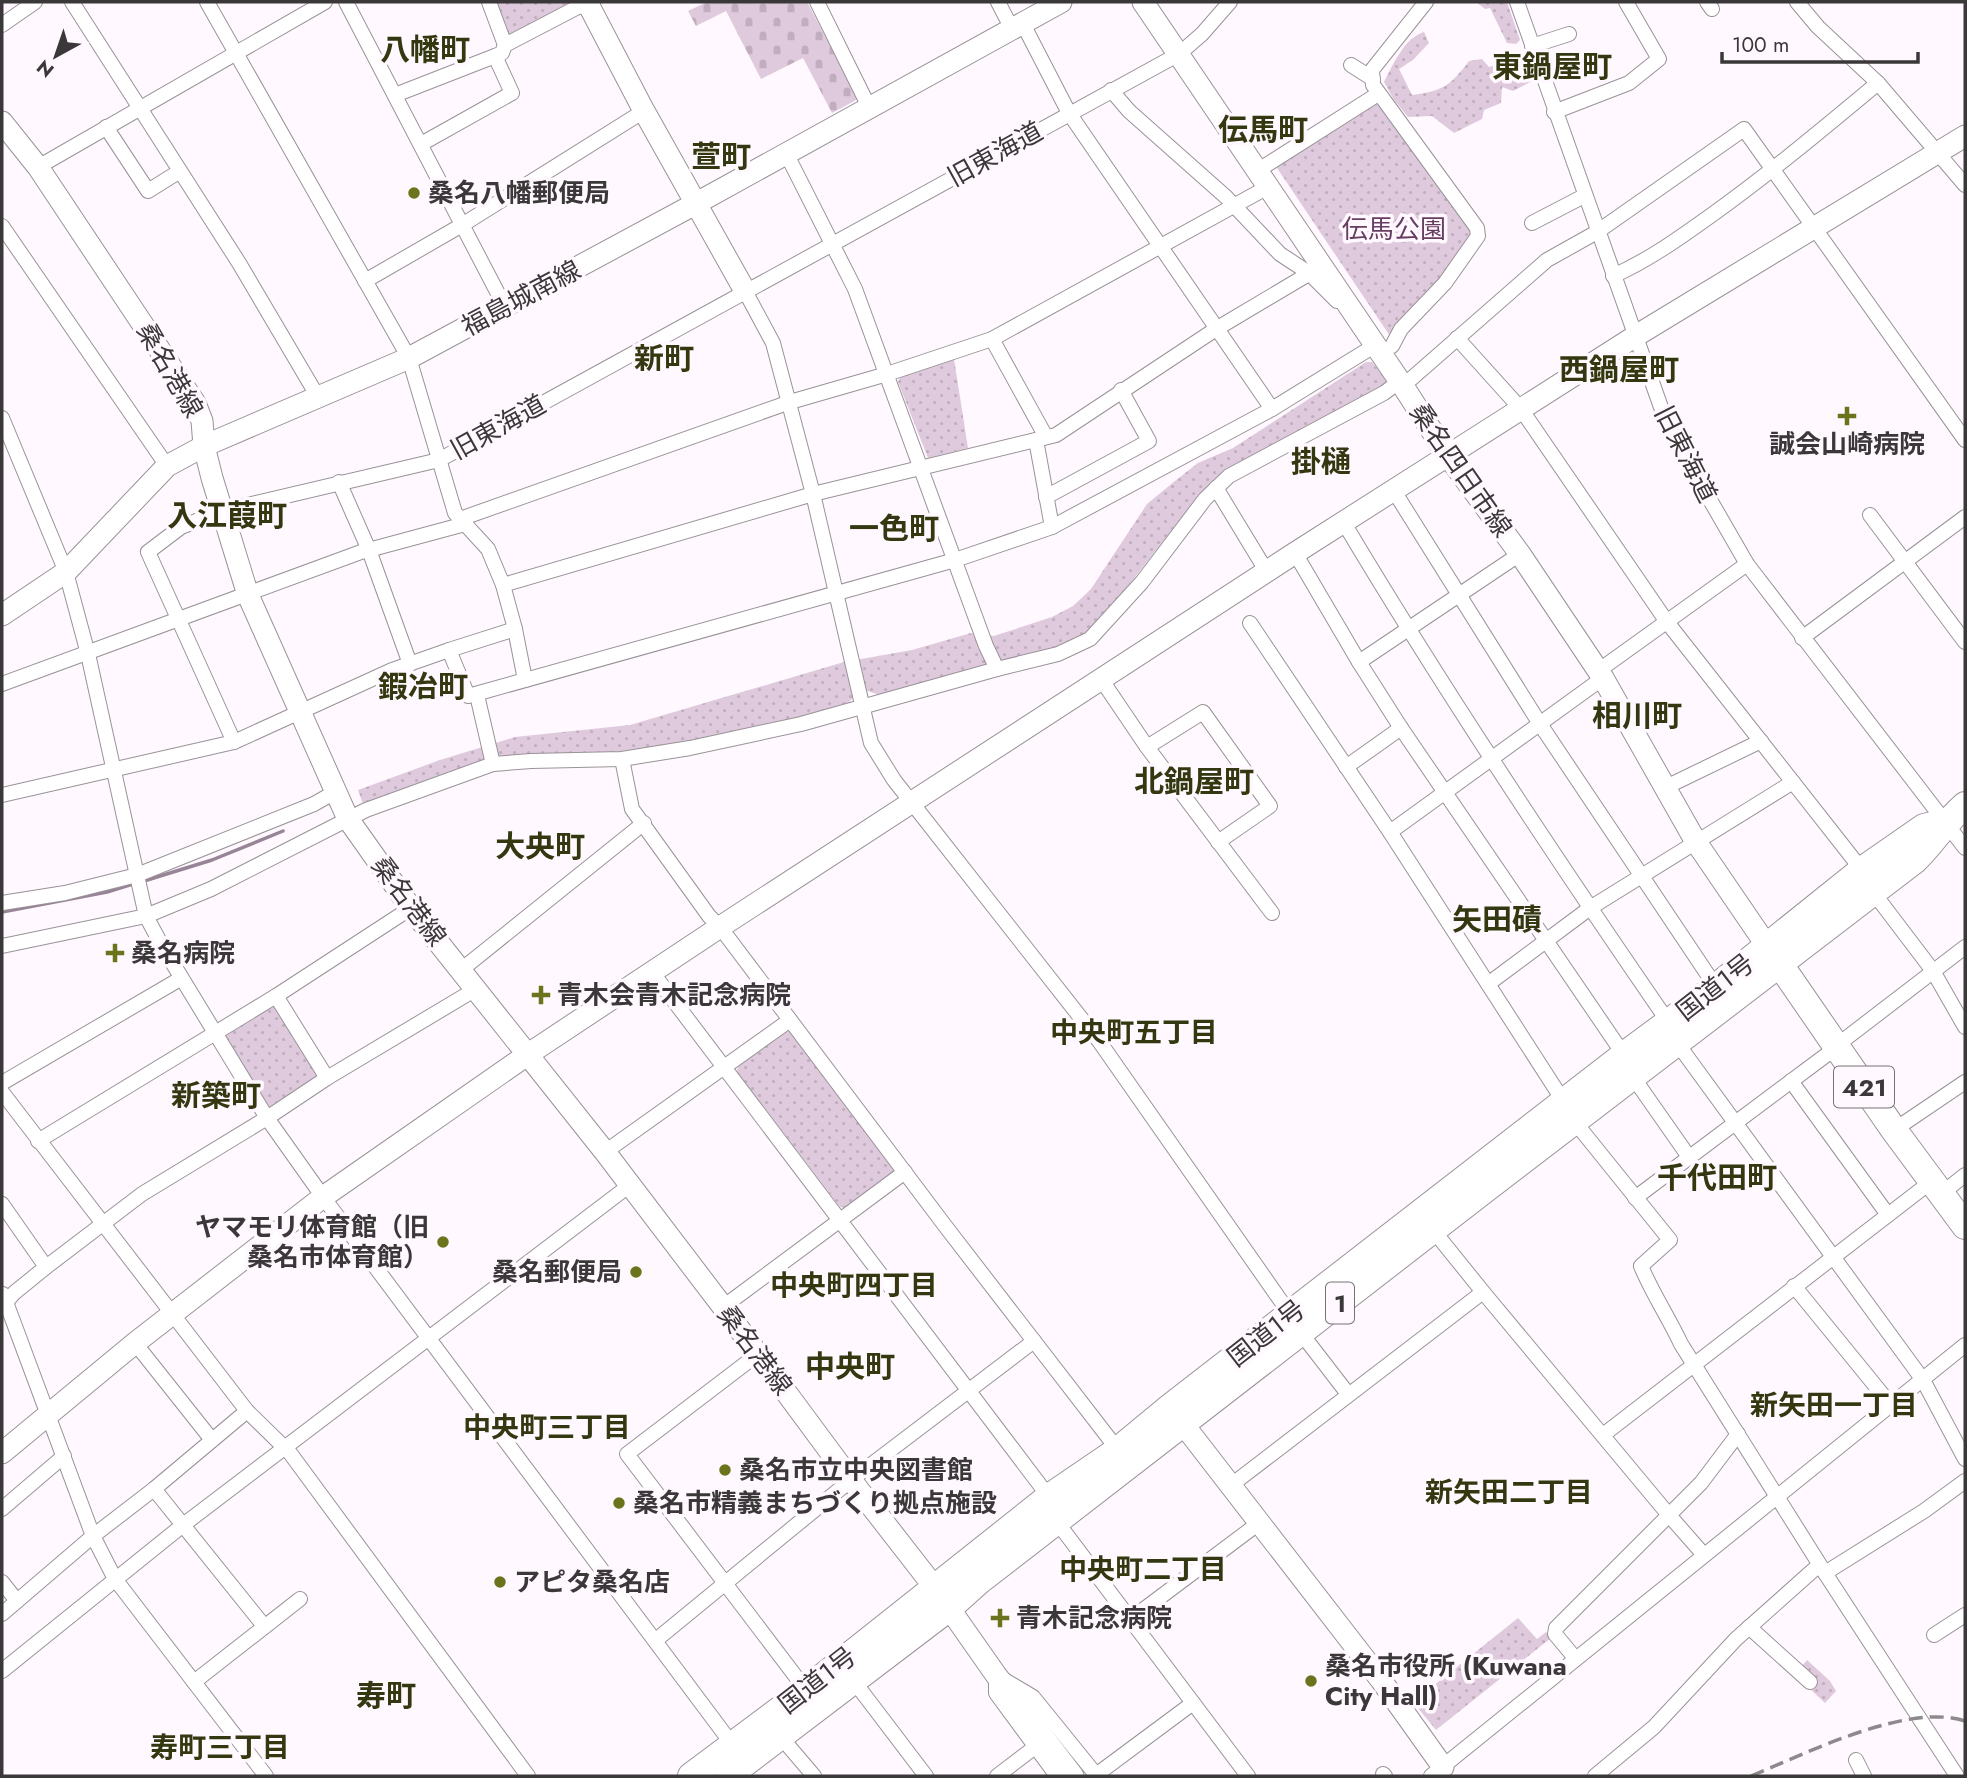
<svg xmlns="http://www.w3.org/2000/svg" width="1967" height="1778" font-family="Jost,'Noto Sans JP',sans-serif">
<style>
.green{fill:url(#green-dots)}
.cemetery{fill:url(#cemetery-stones)}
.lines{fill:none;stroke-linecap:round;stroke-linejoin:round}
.stream{stroke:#978496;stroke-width:3.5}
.street-casing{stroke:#999398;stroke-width:16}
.secondary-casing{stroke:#999398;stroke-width:23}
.highway-casing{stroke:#999398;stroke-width:28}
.street{stroke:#fff;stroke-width:14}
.secondary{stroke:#fff;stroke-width:21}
.highway{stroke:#fff;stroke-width:26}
.rail{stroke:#8d898c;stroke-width:3.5;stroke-dasharray:14 7;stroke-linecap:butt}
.poi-dot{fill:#6b741d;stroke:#fff8fe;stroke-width:2.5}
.labels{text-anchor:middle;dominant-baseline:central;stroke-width:7;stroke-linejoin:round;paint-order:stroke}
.shield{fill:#fff8fe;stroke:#767275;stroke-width:2}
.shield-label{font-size:24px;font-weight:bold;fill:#3b383a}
.street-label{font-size:26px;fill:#3b383a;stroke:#fff8fe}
.poi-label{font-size:26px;font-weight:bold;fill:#3b383a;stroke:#fff8fe;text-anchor:start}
.park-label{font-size:26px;fill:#653e62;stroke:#fff8fe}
.neighbourhood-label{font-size:28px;font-weight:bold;fill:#333810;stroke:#fff8fe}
.quarter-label{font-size:30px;font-weight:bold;fill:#333810;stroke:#fff8fe}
</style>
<defs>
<pattern id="green-dots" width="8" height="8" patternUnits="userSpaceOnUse" patternTransform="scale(1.75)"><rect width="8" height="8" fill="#dfcadd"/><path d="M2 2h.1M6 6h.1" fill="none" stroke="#c0aebe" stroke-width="1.8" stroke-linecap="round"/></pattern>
<pattern id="cemetery-stones" width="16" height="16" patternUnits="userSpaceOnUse" patternTransform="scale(1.75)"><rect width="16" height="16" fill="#dfcadd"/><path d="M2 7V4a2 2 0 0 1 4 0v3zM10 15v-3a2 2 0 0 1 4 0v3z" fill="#c0aebe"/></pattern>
</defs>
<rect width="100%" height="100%" fill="#fff8fe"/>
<g class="green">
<polygon points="496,2 576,2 509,36"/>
<polygon points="1476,2 1507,2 1520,40 1516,44 1507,43 1490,8 1485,9"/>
<path d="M 1424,32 L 1429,43 L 1413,60 L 1399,69 L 1412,95 C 1443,91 1450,86 1469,61 L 1482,59 L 1489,67 L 1523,57 L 1534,80 L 1513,91 L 1502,87 L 1501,103 L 1484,110 L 1482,119 L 1454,133 L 1432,116 L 1408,117 L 1394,100 L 1384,82 C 1393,65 1404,38 1424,32 Z"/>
<polygon points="1378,102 1474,233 1435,288 1390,336 1275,165"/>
<polygon points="954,359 968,448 928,458 898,382 900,377"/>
<polygon points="1366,362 1372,362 1388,382 1296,436 1221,474 1195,500 1104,617 1088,634 1070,644 879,695 868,691 854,696 846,706 678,746 613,752 500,756 363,804 358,790 440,760 515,737 630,725 844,662 912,650 971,633 994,636 1052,617 1073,606 1091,589 1147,504 1175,481 1198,463 1233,448"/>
<polygon points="276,1004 320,1075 267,1108 223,1036"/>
<polygon points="785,1030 791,1032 894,1168 893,1173 846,1208 840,1207 737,1072 738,1065"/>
<polygon points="1518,1618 1537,1639 1546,1632 1551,1638 1436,1730 1413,1702"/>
<polygon points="1807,1660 1830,1681 1836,1691 1825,1703 1809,1688 1817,1680 1802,1666"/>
</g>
<polygon class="cemetery" points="707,2 807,2 858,99 832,113 803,58 761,79 726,11 696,26 688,11"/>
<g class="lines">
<g class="stream">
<polyline points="144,881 212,860 283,831"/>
<polyline points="2,912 107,892 136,883"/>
</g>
<g class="street-casing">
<g id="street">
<polyline points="72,2 239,263 318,397"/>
<polyline points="207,2 409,358 455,513 488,549 503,585 515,629 525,680"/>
<polyline points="346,2 505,307"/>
<polyline points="489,2 505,45"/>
<polyline points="817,2 869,107"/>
<polyline points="998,2 1012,29"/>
<polyline points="1517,2 1668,427 1747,564 1965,848"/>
<polyline points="1707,2 1712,9"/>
<polyline points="1797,2 1818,27 1878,83 1965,185"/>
<polyline points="1023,24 1069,113 1272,409"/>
<polyline points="2,25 35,2"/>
<polyline points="1532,46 1569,34"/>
<polyline points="1351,65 1373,79"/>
<polyline points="1111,90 1129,111 1226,197 1280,254 1309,273 1337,301"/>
<polyline points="395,95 495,56"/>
<polyline points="1554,112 1629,83 1659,59 1626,2"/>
<polyline points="106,127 148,191 180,171"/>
<polyline points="421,144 512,93 495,56 502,53 505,45 576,8 593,2"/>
<polyline points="786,153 855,289 986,646 997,669"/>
<polyline points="38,167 325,2"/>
<polyline points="1257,171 1378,94"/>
<polyline points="1532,223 1584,196"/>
<polyline points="2,226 167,466"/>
<path d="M 1613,276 C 1649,260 1681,237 1713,214 C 1770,173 1824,128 1878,83"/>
<polyline points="365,281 462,225 644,111"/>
<polyline points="745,291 773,343 813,494 871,743 894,780 1099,1041 1290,1314"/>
<polyline points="1457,338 1521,409 1667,622 1862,870"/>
<polyline points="992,339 1046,437"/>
<polyline points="1392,346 1401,329 1445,283 1478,236 1477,228 1373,85 1372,70 1426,2"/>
<polyline points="1403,386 1547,260 1597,232 1744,129 1965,440"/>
<polyline points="2,418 66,572 88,654 146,916 161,944 267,1118 323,1197 732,1744"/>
<polyline points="1036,440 1052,527"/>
<polyline points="339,482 369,550 410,664"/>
<polyline points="1216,488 1267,572"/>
<polyline points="1394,491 1540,724 1716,987"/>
<polyline points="1046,497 1149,441 1121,390"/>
<polyline points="1870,515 1965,642"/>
<polyline points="460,519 790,402 887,374 992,339 1268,187"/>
<path d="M 1344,523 C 1446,694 1556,859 1669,1023"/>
<polyline points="1295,553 1359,662 1401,728 1624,1055"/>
<polyline points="503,585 813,494 1056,435 1216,329 1322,266"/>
<polyline points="1250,623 1390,832 1564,1102"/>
<polyline points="1802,638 1965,517"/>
<polyline points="449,650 515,629"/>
<polyline points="1359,662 1520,554"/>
<polyline points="1598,671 1747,564"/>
<polyline points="1101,679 1147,747 1203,712 1270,806 1218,842"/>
<polyline points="2,684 361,552 465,524"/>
<polyline points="477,695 493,764"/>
<polyline points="234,742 148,552 181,527 222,511 439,460 1179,54 1202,34 1230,2"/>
<polyline points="1147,747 1272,913"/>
<polyline points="622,759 632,809 709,916 720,927 946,1227 1118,1450"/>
<polyline points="1346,767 1401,728"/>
<polyline points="1664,788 1761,741"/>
<polyline points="2,795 234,742 392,670 449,650 468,696 955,560 1052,527 1272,409 1374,346"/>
<polyline points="1390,832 1603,678"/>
<polyline points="1873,892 1933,971 1965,1027"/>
<polyline points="2,903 65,893 137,875 314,804 335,792"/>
<polyline points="2,946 146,916 211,889 366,810 493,764 531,761 622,759 690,748 801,724 997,669 1058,654 1090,639 1142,582 1205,499 1229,476 1384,393 1400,381"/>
<polyline points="461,970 644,823"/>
<polyline points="652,972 1049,1497"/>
<polyline points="1488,984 1590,908 1793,782"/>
<polyline points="276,996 327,1078"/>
<polyline points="1677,1043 1923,1380 1965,1459"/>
<polyline points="1836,1046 1965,947"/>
<polyline points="1633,1077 1689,1157"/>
<polyline points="1791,1081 1888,1215"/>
<polyline points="2,1083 180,979"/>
<polyline points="2,1092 247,1411 290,1453 528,1776"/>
<path d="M 1574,1121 L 1670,1240 L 1641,1266 C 1652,1293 1669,1318 1681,1344 L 1825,1573 L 1957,1776"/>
<polyline points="1894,1130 1965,1082"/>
<polyline points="38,1141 276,996 411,908"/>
<polyline points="605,1152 790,1020"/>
<polyline points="1941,1194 1965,1175"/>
<polyline points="1635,1198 1837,1047"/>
<polyline points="2,1204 46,1267"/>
<polyline points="1433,1230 1483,1292"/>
<polyline points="1794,1286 1891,1405"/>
<polyline points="3,1294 93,1536 115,1579 266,1776"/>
<polyline points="2,1307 14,1293 46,1267 142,1194 267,1118 327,1078 476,989"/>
<polyline points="723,1307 905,1172"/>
<polyline points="1301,1333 1348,1394"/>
<polyline points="135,1343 212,1440"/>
<polyline points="758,1354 627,1454 806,1690"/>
<polyline points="1603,1435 1932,1181"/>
<polyline points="1230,1486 1483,1292 1668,1514 1704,1555"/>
<polyline points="154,1489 264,1626"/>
<polyline points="2,1509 64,1456"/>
<polyline points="1057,1522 1248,1776"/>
<polyline points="1825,1573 1924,1511 1965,1481"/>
<polyline points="2,1582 17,1601"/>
<polyline points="2,1614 93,1536 154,1489 247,1411"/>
<polyline points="1131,1619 1259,1523"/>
<polyline points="1749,1627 1810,1682"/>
<polyline points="1934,1635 1965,1615"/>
<polyline points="656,1640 851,1480 1034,1341"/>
<polyline points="1575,1658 1555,1634 1556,1628 1701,1483 1738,1434"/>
<polyline points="2,1671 183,1525 630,1185"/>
<polyline points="853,1680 926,1776"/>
<polyline points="194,1682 300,1599"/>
<polyline points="780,1736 814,1776"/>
<polyline points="1856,1760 1864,1776"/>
<polyline points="1383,1774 1385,1776"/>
<polyline points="1096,1775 1193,1703"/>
<polyline points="997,1776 1035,1747"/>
<polyline points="1057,1776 996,1693 996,1675 1033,1697 1097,1776"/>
<polyline points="1431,1776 1965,1345"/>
<polyline points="1595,1776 1654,1727 1736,1639 1819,1565"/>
</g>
</g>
<g class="secondary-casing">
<g id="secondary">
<polyline points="587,2 644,111 745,291"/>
<polyline points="1143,2 1403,386 1448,456 1520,554 1603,678 1696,842 1767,946"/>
<polyline points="2,122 38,167 195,403 202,421 204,446 212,478 248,595 348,819 411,908 605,1152 723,1307 851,1480 935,1588 996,1675 1073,1776"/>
<polyline points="2,615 66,572 167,466 204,446 409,358 695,204 1061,2"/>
<polyline points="1173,1411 1381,1680 1443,1767"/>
<polyline points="2,1453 135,1343 323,1197 527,1055 720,927 1295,553 1634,337 1965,136"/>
</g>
</g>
<g class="highway-casing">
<g id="highway">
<polyline points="1770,950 1894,1130 1965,1226"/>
<polyline points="691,1776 806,1690 1049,1497 1118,1450 1170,1407 1624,1055 1716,987 1862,870 1924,827 1945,822"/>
<path d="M 728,1776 L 949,1608 L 978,1582 L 1487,1188 L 1914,861 C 1934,842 1943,824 1965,805"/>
</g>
</g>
<use href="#street" class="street"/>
<use href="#secondary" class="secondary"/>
<use href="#highway" class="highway"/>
<path class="rail" d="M 1751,1776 C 1805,1754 1907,1702 1965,1721"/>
</g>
<g class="poi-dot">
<circle cx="414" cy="193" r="7"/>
<path d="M1843.5 405.5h7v7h7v7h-7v7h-7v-7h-7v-7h7z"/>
<path d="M111.5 942.5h7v7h7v7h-7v7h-7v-7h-7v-7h7z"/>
<path d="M537.5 984.5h7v7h7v7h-7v7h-7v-7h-7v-7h7z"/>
<circle cx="443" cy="1242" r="7"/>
<circle cx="636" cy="1272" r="7"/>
<circle cx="725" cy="1470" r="7"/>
<circle cx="619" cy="1503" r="7"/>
<circle cx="500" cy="1582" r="7"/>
<path d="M996.5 1607.5h7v7h7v7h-7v7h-7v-7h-7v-7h7z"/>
<circle cx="1311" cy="1681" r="7"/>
</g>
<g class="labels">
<g class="shield">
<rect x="1834" y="1066.5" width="60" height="41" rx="5"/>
<rect x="1326" y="1282.5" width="28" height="41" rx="5"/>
</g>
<g class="shield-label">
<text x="1864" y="1087">421</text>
<text x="1340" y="1303">1</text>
</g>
<g class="street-label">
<text transform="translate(995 154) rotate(-29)">旧東海道</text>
<text transform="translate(521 298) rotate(-28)">福島城南線</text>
<text transform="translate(170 370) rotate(60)">桑名港線</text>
<text transform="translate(498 427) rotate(-29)">旧東海道</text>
<text transform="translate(1686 454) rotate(63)">旧東海道</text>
<text transform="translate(1461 470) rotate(55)">桑名四日市線</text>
<text transform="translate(409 901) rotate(53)">桑名港線</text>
<text transform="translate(1715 987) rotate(-38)">国道1号</text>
<text transform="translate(1266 1333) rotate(-38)">国道1号</text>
<text transform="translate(755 1350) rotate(53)">桑名港線</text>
<text transform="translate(817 1680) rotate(-38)">国道1号</text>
</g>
<g class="poi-label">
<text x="428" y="193">桑名八幡郵便局</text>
<text x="1847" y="444" text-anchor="middle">誠会山崎病院</text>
<text x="131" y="953">桑名病院</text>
<text x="557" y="995">青木会青木記念病院</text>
<text x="429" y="1227" text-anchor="end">ヤマモリ体育館（旧<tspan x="429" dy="30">桑名市体育館）</tspan></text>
<text x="622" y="1272" text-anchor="end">桑名郵便局</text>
<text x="739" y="1470">桑名市立中央図書館</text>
<text x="633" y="1503">桑名市精義まちづくり拠点施設</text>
<text x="514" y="1582">アピタ桑名店</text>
<text x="1016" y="1618">青木記念病院</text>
<text x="1325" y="1666">桑名市役所 (Kuwana<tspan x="1325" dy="30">City Hall)</tspan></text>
</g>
<g class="park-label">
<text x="1394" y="229">伝馬公園</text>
</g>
<g class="neighbourhood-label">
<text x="1134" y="1032">中央町五丁目</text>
<text x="854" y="1285">中央町四丁目</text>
<text x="1834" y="1405">新矢田一丁目</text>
<text x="547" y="1427">中央町三丁目</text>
<text x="1509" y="1492">新矢田二丁目</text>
<text x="1143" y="1569">中央町二丁目</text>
<text x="220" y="1747">寿町三丁目</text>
</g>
<g class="quarter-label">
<text x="425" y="49">八幡町</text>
<text x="1552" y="66">東鍋屋町</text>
<text x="1263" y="129">伝馬町</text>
<text x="721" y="156">萱町</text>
<text x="664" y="358">新町</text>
<text x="1619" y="369">西鍋屋町</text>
<text x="1321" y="461">掛樋</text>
<text x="227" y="515">入江葭町</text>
<text x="894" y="528">一色町</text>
<text x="423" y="686">鍜冶町</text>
<text x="1637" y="715">相川町</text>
<text x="1194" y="781">北鍋屋町</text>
<text x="540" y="846">大央町</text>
<text x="1497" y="919">矢田磧</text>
<text x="216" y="1095">新築町</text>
<text x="1717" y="1177">千代田町</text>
<text x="850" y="1366">中央町</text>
<text x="386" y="1695">寿町</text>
</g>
</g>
<rect width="1967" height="1778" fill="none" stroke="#3b383a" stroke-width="7"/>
<g transform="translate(56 56) rotate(220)" stroke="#fff8fe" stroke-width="5" paint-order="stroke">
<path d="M0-5L12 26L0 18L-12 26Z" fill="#3b383a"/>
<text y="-10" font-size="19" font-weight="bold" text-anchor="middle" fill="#3b383a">N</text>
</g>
<path d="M1722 52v10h196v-10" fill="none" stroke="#3b383a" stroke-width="3.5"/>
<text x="1732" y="52" font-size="21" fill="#3b383a" stroke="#fff8fe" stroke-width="5" paint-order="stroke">100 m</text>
</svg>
